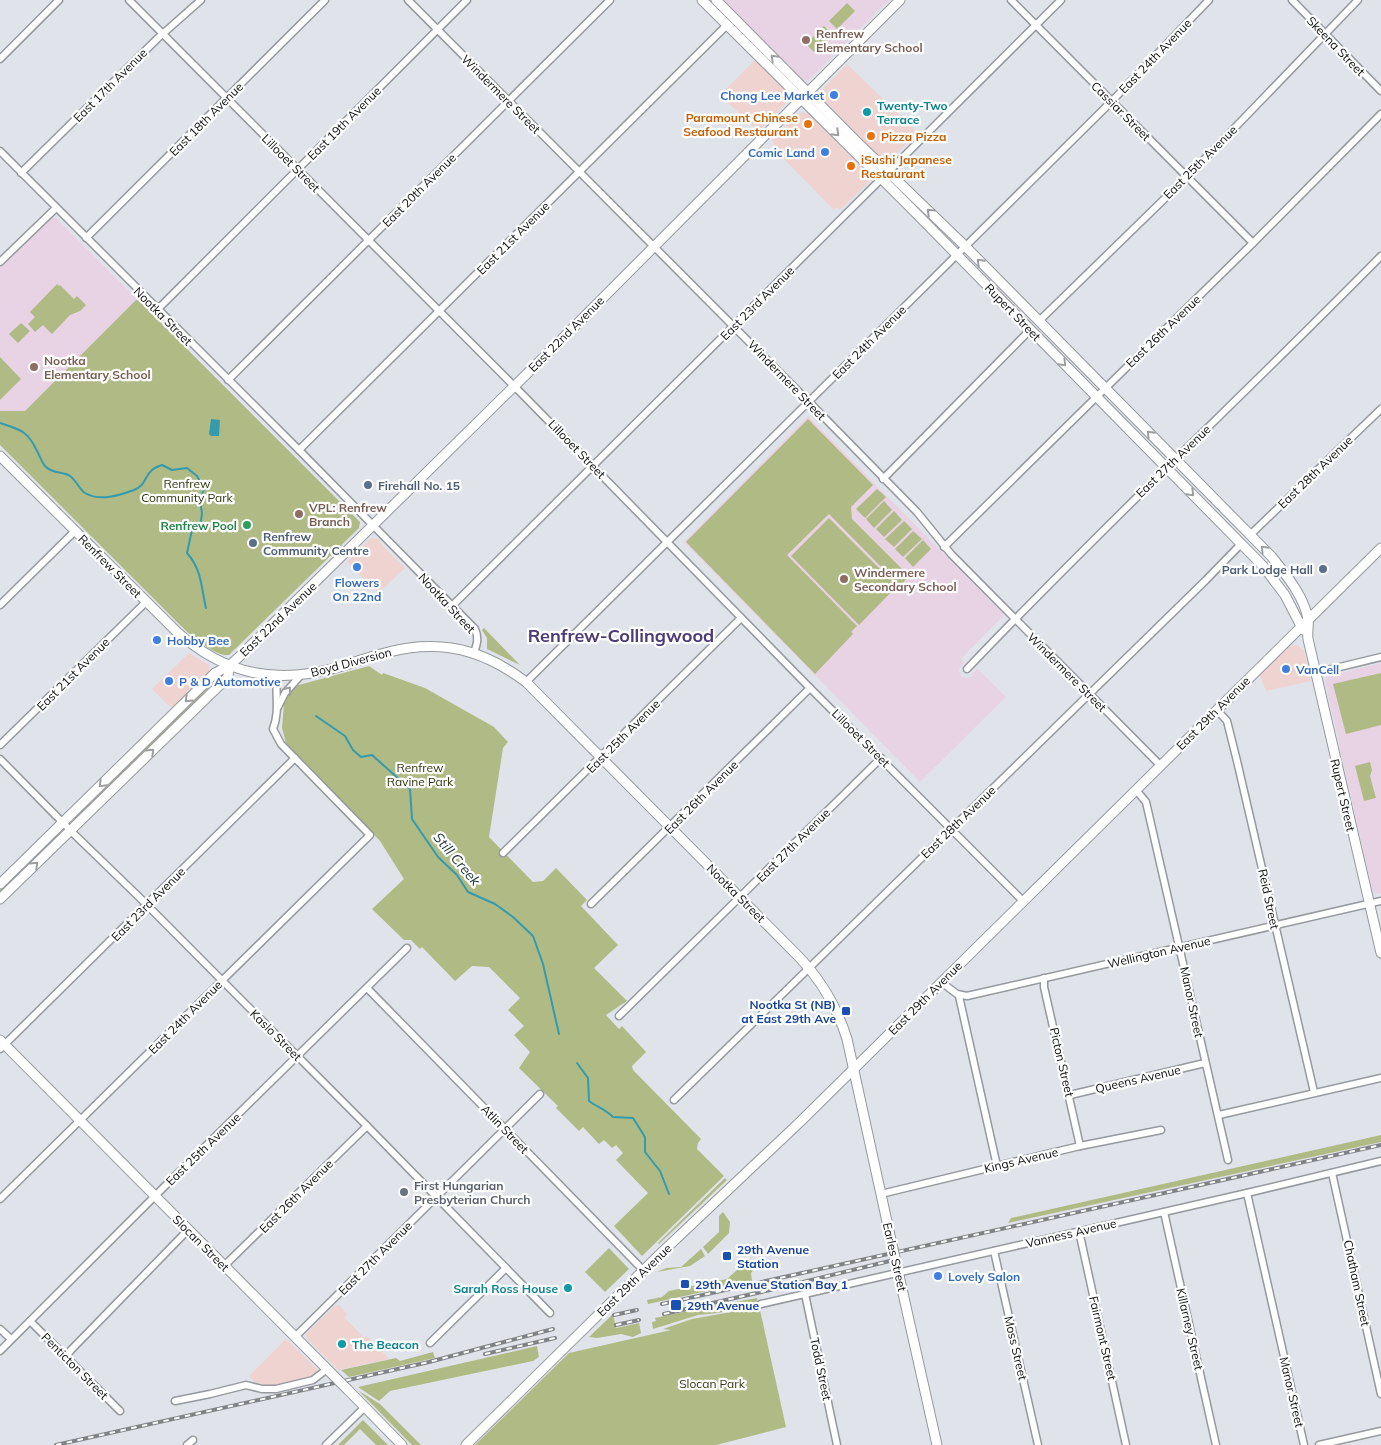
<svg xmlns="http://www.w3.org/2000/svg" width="1381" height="1445" font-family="Mulish,sans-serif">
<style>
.commercial{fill:#eed3d0}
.education{fill:#e7d3e3}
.green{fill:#b0ba85}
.water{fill:#339bad}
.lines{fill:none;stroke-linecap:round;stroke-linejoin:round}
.stream{stroke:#339bad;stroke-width:2}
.street-casing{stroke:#95999e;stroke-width:9}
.secondary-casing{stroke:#95999e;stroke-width:11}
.street{stroke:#fff;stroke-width:6}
.secondary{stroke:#fff;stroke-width:9}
.rail-casing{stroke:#7f8286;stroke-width:4}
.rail{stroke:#fff;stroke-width:2;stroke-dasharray:5.5;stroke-linecap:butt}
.secondary-bridge-casing{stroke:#95999e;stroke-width:11;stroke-linecap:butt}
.secondary-bridge{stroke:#fff;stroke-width:9}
.oneway{stroke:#9d9e9f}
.education-dot{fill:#8d6e63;stroke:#fff;stroke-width:2}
.shop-dot{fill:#3f7fe0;stroke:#fff;stroke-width:2}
.culture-dot{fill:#0f9aa8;stroke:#fff;stroke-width:2}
.food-dot{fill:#e8710a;stroke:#fff;stroke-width:2}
.service-dot{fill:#5c6f8a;stroke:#fff;stroke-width:2}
.leisure-dot{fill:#2e9e5b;stroke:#fff;stroke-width:2}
.transit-dot{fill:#1a4fb4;stroke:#fff;stroke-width:2}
.worship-dot{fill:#6b7280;stroke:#fff;stroke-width:2}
.labels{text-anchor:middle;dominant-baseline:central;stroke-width:4.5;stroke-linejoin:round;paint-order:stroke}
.education-label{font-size:12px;font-weight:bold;fill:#785e54;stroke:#fff;text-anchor:start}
.street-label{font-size:12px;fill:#0b0d0f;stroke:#fff}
.shop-label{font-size:12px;font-weight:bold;fill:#366cbe;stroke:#fff;text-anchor:start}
.culture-label{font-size:12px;font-weight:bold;fill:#0d838f;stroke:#fff;text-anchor:start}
.food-label{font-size:12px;font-weight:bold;fill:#c56008;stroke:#fff;text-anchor:start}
.park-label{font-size:12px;fill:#31370f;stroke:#fff}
.service-label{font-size:12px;font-weight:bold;fill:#4e5e75;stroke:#fff;text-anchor:start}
.leisure-label{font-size:12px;font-weight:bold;fill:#27864d;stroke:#fff;text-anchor:end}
.transit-label{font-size:12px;font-weight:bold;fill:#164399;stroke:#fff;text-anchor:start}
.worship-label{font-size:12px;font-weight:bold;fill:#5b616d;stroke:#fff;text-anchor:start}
.water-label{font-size:14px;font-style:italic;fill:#1d3438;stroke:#fff}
.district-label{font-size:18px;font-weight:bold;fill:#4d3b78;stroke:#fff}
</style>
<rect width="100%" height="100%" fill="#e0e4ea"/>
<g class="commercial">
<polygon points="755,60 787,93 789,96 786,103 761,129 756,126 754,127 720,95"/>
<polygon points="847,64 916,131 917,134 887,162 883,161 820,96 820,92"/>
<polygon points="802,112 808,113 869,176 869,182 841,209 836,208 834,210 773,148 775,147 772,139 798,114"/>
<polygon points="374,538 378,539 382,545 405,568 378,593 347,562 370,539"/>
<polygon points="1297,645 1304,651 1311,681 1266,691 1260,675 1289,647"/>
<polygon points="189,653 209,665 209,673 174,707 168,705 152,689"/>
<polygon points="336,1305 339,1305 347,1314 345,1318 364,1338 367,1336 389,1359 338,1370 307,1339 306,1335 307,1333"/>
<polygon points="286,1339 317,1369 318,1372 312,1377 267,1387 259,1386 249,1376"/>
</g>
<g class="education">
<polygon points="723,0 889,0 810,79 806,81 802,79"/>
<polygon points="53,217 57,219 137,299 0,436 0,267 49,218"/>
<polygon points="808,416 1004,615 961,659 964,662 959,670 961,676 967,678 972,676 977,668 1006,697 920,782 684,542"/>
<polygon points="1381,663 1381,894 1374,892 1372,889 1325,682 1325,679 1329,676"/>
</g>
<g class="green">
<polygon points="847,3 855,11 837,29 829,21"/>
<polygon points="824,26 832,34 814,52 806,44"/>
<polygon points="57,284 59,286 60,285 74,299 77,296 86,305 80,311 70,315 52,334 43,325 35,332 28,324 35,317 30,312"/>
<path d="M 137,299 L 360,522 L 359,528 L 229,655 C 215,657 189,634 179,624 L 0,445 L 0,411 L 25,411 Z"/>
<polygon points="21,323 30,331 18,343 9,334"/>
<polygon points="0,357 21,379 0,400"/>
<polygon points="808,419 873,485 851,507 852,519 909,576 900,586 829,514 787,555 857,626 851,632 853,634 815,674 686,542"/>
<polygon points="877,489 886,497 865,518 856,509"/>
<polygon points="884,501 892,510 874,528 866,519"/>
<polygon points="894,511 902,520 884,537 876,529"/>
<polygon points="829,518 897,586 859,625 791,556"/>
<polygon points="904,521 912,529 894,547 885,539"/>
<polygon points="913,531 922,539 903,557 895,549"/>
<polygon points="923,540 931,549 913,567 905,558"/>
<polygon points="484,628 520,665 487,649 487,638 482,630"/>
<polygon points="369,666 382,675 383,673 425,688 494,727 508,742 503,748 489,837 533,882 543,881 556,868 587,900 581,906 618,945 594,968 627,1001 606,1015 619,1029 622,1026 646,1052 632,1066 633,1070 701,1139 698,1143 697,1149 724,1176 642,1256 614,1226 648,1193 616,1160 623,1153 616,1145 612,1148 604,1140 599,1144 583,1127 579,1131 556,1108 558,1106 519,1068 530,1052 514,1035 524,1026 508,1010 520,998 489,967 472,966 455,981 422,947 420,949 411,940 404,940 372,909 404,879 380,841 286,743 282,728 284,703 285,697 295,686"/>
<polygon points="1381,673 1381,725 1346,734 1333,684"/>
<polygon points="220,676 186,712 77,819 75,819 74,817 191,702"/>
<polygon points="1370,762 1372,770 1370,776 1376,798 1364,801 1355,766"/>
<polygon points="58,833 59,836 0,894 0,889 56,834"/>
<polygon points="1381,1135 1381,1142 1008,1223 1011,1218"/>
<polygon points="725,1178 727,1180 659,1244 658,1243"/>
<polygon points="723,1212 730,1222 729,1233 708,1254 703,1247 719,1232 719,1216"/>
<polygon points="609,1248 629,1269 605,1292 585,1272"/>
<polygon points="701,1249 705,1256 690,1266 657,1272 666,1268 681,1267"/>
<polygon points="747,1261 755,1268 751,1273 752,1281 648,1304 647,1300 662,1297 669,1291 727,1279"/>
<polygon points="757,1298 759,1308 756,1309 755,1306 750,1307 749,1306 718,1313 698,1315 653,1329 652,1322 656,1321 655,1318 706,1307"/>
<polygon points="748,1309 753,1309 754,1311 760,1310 786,1427 716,1445 475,1445 569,1353 671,1330 663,1329 692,1319"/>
<polygon points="613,1314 616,1328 639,1323 641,1333 633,1337 621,1334 597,1338 589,1337"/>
<polygon points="537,1346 539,1357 533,1361 390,1391 379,1401 358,1387"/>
<polygon points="433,1352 435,1358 349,1377 341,1370 396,1358 400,1361"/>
<polygon points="359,1391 380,1404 421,1445 412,1445"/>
<polygon points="363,1420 388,1445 376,1445 360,1429 344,1445 338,1445"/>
</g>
<polygon class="water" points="211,419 220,420 219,436 211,436 209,434"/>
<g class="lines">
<g class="stream">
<path d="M 0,423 C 18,429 27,430 36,449 C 39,454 41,461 45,466 C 52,474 62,471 70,476 C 76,480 79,489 85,493 C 100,502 120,495 134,490 C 146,485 144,477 152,470 C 154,468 159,466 162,465 L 172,470 L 187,468 L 197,476 L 204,489 L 200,501 L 202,513 L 201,521 L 192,530 L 187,553 C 202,570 201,587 206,608"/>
<polyline points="316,716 345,736 353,750 361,757 372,755 410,789 412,819 438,857 457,875 468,892 495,904 513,917 533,936 543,964 559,1034"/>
<path d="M 577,1063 L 588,1078 L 589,1101 C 597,1107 605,1109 613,1117 L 633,1118 L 645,1137 L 645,1152 L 660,1171 L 669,1194"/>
</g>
<g class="street-casing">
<g id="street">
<polyline points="129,0 525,397 810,688 1023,901"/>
<polyline points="408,0 809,402 917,512 951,554 1160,765"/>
<polyline points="1011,0 1253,243"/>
<polyline points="1292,0 1381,91"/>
<polyline points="0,59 59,0"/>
<path d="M 0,151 L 299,450 L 475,629 C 479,638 477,644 474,653"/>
<polyline points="21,173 158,38 201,0"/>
<polyline points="86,238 325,0"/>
<polyline points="0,262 56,208"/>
<polyline points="157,310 467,0"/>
<polyline points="1039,321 1193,171 1358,0"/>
<polyline points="228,380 610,0"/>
<polyline points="299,450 727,25"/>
<polyline points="883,479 1030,330"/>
<polyline points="1250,535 1381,409"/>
<polyline points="944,547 1253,243 1381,114"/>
<polyline points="0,605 75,531"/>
<polyline points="452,606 1061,0"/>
<path d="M 967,669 C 1101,528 1244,395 1381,256"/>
<polyline points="1315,673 1381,657"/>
<polyline points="526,682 1112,101 1209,0"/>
<polyline points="278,707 285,693 301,675"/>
<polyline points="1217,710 1227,721 1237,761 1314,1092"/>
<polyline points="0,745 146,602"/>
<polyline points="0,759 76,836 139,897 367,1126 550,1313"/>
<polyline points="1136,790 1146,802 1228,1160"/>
<polyline points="503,853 741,618"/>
<polyline points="591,904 810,688"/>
<polyline points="1044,978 1044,987 1080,1146"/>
<polyline points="941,982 957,994 967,996 1381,901"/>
<polyline points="367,988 643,1270"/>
<polyline points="959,996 997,1166"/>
<polyline points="619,1016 881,758"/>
<polyline points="0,1049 295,758"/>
<polyline points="1070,1095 1205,1063"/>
<polyline points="674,1100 1206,580 1241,544"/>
<polyline points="1219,1115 1381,1078"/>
<polyline points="1332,1173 1381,1394"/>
<polyline points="1247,1193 1304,1445"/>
<polyline points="881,1194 1080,1146 1161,1130"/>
<path d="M 0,1199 L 370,835 L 281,744 L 273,729 C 280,711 275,695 277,676"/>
<polyline points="1164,1212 1216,1445"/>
<polyline points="1079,1231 1126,1445"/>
<polyline points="994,1251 1038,1445"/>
<polyline points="224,1266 367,1126"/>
<polyline points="805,1294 837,1445"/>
<polyline points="761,1304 1247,1193 1381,1161"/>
<polyline points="30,1321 120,1411"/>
<polyline points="0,1329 11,1339"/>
<polyline points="295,1337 540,1094"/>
<polyline points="430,1343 506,1268"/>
<polyline points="0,1351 163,1188 407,948"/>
<polyline points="66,1357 71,1350 188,1230"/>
<polyline points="175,1401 210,1394 246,1385 262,1389 276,1389 313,1380 327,1369"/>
<polyline points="187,1445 193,1440"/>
<polyline points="326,1445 365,1407"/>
<polyline points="1319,1445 1381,1431"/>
</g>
</g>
<g class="secondary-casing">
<g id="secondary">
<polyline points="702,0 908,205 1263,566 1285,595 1303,630"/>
<path d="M 716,0 L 856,141 L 965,246 L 1272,557 C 1286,575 1304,596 1308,619 C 1309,626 1307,633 1308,639 L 1381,953"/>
<path d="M 0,456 L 176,631 C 225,675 276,685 339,667 C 362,660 385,651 409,648 C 455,642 490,655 526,682 L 799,957 C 822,981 837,1007 847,1039 L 893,1249"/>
<polyline points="0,884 215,673 229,666 240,656 548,353 900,0"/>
<polyline points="0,899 228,677 229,666"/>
<polyline points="0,1040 337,1379"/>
<polyline points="896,1262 937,1445"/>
<polyline points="348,1390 402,1445"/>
<polyline points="466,1445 658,1256 801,1121 1381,548"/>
</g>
</g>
<use href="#street" class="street"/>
<use href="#secondary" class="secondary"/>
<g class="rail-casing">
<g id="rail">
<polyline points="662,1304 1381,1145"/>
<polyline points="664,1314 770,1290 898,1259"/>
<polyline points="614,1315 637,1310"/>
<polyline points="616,1325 639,1320"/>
<polyline points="485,1354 555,1338"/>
<polyline points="56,1445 429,1362 553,1329"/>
</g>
</g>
<use href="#rail" class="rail"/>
<g class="secondary-bridge-casing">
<g id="secondary-bridge">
<polyline points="893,1249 896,1262"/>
<polyline points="337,1379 348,1390"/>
</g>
</g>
<use href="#secondary-bridge" class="secondary-bridge"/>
</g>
<defs><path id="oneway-chevron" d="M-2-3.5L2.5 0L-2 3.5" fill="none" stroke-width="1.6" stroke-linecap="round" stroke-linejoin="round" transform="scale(1.25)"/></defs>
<g class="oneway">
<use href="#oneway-chevron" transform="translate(774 58) rotate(-135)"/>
<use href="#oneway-chevron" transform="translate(836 133) rotate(45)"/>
<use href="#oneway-chevron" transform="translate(930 212) rotate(-136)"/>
<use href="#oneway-chevron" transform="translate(980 262) rotate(-135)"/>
<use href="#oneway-chevron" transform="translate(1063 363) rotate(46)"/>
<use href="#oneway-chevron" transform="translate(1150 434) rotate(-134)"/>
<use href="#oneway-chevron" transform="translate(1191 493) rotate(45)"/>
<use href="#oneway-chevron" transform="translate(1264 549) rotate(-134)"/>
<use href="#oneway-chevron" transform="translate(288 690) rotate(-52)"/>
<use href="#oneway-chevron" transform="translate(188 699) rotate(136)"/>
<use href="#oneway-chevron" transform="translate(151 752) rotate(-44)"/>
<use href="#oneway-chevron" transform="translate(102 784) rotate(135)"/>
<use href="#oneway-chevron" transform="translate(35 865) rotate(-44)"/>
</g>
<g class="education-dot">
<circle cx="806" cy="40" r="5"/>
<circle cx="34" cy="367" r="5"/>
<circle cx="299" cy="514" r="5"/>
<circle cx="844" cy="579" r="5"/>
</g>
<g class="shop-dot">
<circle cx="834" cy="95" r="5"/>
<circle cx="825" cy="152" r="5"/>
<circle cx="357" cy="567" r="5"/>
<circle cx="157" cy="640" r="5"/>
<circle cx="1286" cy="669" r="5"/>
<circle cx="169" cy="681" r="5"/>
<circle cx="938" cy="1276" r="5"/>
</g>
<g class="culture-dot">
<circle cx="867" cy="112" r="5"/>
<circle cx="568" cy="1288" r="5"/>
<circle cx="342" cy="1344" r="5"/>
</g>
<g class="food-dot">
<circle cx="808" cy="124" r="5"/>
<circle cx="871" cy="136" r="5"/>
<circle cx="851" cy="166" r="5"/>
</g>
<g class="service-dot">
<circle cx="368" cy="485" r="5"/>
<circle cx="253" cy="543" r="5"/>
<circle cx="1323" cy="569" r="5"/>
</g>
<circle class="leisure-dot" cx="247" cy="525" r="5"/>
<g class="transit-dot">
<rect x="841" y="1006" width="10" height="10" rx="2.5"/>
<rect x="722" y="1251" width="10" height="10" rx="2.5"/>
<rect x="680" y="1279" width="10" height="10" rx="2.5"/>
<rect x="670" y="1299" width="12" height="12" rx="2.5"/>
</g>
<circle class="worship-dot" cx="404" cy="1192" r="5"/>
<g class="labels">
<g class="education-label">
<text x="816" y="33">Renfrew<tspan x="816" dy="14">Elementary School</tspan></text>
<text x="44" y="360">Nootka<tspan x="44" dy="14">Elementary School</tspan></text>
<text x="309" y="507">VPL: Renfrew<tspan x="309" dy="14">Branch</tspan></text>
<text x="854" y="572">Windermere<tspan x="854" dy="14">Secondary School</tspan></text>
</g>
<g class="street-label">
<text transform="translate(1336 46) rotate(46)">Skeena Street</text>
<text transform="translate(1155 56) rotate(-46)">East 24th Avenue</text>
<text transform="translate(110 85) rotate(-45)">East 17th Avenue</text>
<text transform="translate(501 94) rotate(45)">Windermere Street</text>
<text transform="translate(1121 111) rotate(45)">Cassiar Street</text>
<text transform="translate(206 119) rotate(-45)">East 18th Avenue</text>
<text transform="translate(344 123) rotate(-45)">East 19th Avenue</text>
<text transform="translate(1200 162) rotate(-45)">East 25th Avenue</text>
<text transform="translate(291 163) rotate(45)">Lillooet Street</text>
<text transform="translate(419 190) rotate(-45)">East 20th Avenue</text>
<text transform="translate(513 238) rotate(-45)">East 21st Avenue</text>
<text transform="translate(757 303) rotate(-45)">East 23rd Avenue</text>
<text transform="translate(1013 312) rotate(46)">Rupert Street</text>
<text transform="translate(163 316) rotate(45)">Nootka Street</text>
<text transform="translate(1163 331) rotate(-44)">East 26th Avenue</text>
<text transform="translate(566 334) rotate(-45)">East 22nd Avenue</text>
<text transform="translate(869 342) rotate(-45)">East 24th Avenue</text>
<text transform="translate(787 380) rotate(46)">Windermere Street</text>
<text transform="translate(577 449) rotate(46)">Lillooet Street</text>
<text transform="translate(1173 461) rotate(-44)">East 27th Avenue</text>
<text transform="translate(1315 472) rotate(-44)">East 28th Avenue</text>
<text transform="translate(110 566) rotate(45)">Renfrew Street</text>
<text transform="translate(447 603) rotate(47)">Nootka Street</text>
<text transform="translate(278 619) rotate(-44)">East 22nd Avenue</text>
<text transform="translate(351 662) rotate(-15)">Boyd Diversion</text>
<text transform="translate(1067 672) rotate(45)">Windermere Street</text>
<text transform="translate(73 674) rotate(-45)">East 21st Avenue</text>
<text transform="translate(1213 713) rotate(-45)">East 29th Avenue</text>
<text transform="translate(623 736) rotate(-45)">East 25th Avenue</text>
<text transform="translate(861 738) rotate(45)">Lillooet Street</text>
<text transform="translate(1343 795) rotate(77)">Rupert Street</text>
<text transform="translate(701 797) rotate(-45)">East 26th Avenue</text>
<text transform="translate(958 822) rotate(-44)">East 28th Avenue</text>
<text transform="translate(793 845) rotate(-45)">East 27th Avenue</text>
<text transform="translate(736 893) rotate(45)">Nootka Street</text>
<text transform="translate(1269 899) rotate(78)">Reid Street</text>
<text transform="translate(148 904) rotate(-45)">East 23rd Avenue</text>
<text transform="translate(1159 952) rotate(-13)">Wellington Avenue</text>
<text transform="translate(925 998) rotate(-45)">East 29th Avenue</text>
<text transform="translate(1192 1002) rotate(78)">Manor Street</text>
<text transform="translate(185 1017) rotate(-45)">East 24th Avenue</text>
<text transform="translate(276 1035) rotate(45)">Kaslo Street</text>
<text transform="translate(1062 1062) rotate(77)">Picton Street</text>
<text transform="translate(1138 1079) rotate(-13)">Queens Avenue</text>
<text transform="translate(505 1129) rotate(46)">Atlin Street</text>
<text transform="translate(203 1149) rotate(-44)">East 25th Avenue</text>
<text transform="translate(1021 1160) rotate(-13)">Kings Avenue</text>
<text transform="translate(296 1196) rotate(-45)">East 26th Avenue</text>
<text transform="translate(1071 1233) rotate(-13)">Vanness Avenue</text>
<text transform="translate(201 1243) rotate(45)">Slocan Street</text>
<text transform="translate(895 1257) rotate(77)">Earles Street</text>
<text transform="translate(375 1258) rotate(-45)">East 27th Avenue</text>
<text transform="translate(634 1280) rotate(-44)">East 29th Avenue</text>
<text transform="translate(1357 1283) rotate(78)">Chatham Street</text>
<text transform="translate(1190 1329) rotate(77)">Killarney Street</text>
<text transform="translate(1103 1338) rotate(77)">Fairmont Street</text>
<text transform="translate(1016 1348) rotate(77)">Moss Street</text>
<text transform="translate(75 1366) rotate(45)">Penticton Street</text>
<text transform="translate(821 1369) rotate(78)">Todd Street</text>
<text transform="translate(1292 1392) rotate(77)">Manor Street</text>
</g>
<g class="shop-label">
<text x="824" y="95" text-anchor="end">Chong Lee Market</text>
<text x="815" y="152" text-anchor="end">Comic Land</text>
<text x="357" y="582" text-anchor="middle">Flowers<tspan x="357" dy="14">On 22nd</tspan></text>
<text x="167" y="640">Hobby Bee</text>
<text x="1296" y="669">VanCell</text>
<text x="179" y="681">P &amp; D Automotive</text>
<text x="948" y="1276">Lovely Salon</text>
</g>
<g class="culture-label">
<text x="877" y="105">Twenty-Two<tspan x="877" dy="14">Terrace</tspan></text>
<text x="558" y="1288" text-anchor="end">Sarah Ross House</text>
<text x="352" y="1344">The Beacon</text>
</g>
<g class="food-label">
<text x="798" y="117" text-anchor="end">Paramount Chinese<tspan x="798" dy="14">Seafood Restaurant</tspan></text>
<text x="881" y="136">Pizza Pizza</text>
<text x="861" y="159">iSushi Japanese<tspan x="861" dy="14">Restaurant</tspan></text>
</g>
<g class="park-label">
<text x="187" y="483">Renfrew<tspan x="187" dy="14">Community Park</tspan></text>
<text x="420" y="767">Renfrew<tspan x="420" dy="14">Ravine Park</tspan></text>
<text x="712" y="1383">Slocan Park</text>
</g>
<g class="service-label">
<text x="378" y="485">Firehall No. 15</text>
<text x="263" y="536">Renfrew<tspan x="263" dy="14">Community Centre</tspan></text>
<text x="1313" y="569" text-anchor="end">Park Lodge Hall</text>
</g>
<g class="leisure-label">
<text x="237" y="525">Renfrew Pool</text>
</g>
<g class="transit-label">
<text x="836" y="1004" text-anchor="end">Nootka St (NB)<tspan x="836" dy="14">at East 29th Ave</tspan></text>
<text x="737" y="1249">29th Avenue<tspan x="737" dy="14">Station</tspan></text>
<text x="695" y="1284">29th Avenue Station Bay 1</text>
<text x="687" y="1305">29th Avenue</text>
</g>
<g class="worship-label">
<text x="414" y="1185">First Hungarian<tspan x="414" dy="14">Presbyterian Church</tspan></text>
</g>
<g class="water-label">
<text transform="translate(457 859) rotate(50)">Still Creek</text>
</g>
<g class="district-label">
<text x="621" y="635">Renfrew-Collingwood</text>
</g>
</g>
</svg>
